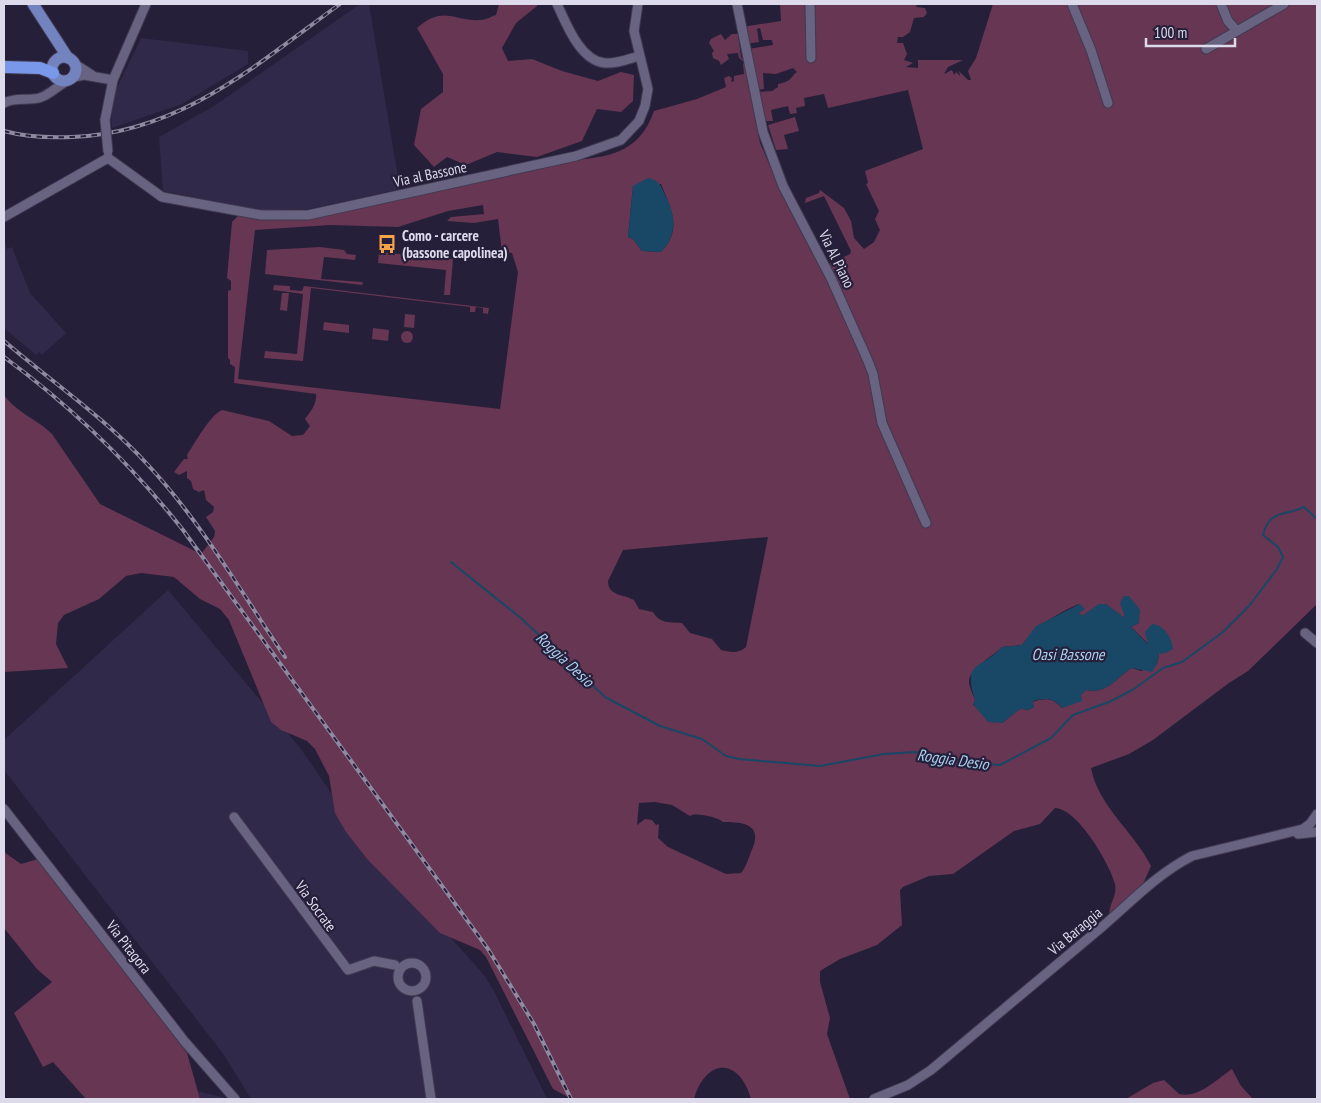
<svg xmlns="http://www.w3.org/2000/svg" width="1321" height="1103" font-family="'PT Sans Narrow',sans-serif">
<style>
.built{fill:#312949}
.green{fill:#663652;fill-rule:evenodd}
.water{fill:#194766}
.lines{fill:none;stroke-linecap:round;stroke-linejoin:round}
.stream{stroke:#194766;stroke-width:2}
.minor-casing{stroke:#403a51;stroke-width:11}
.major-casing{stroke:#403a51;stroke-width:13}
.highway-casing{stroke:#403a51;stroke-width:14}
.minor{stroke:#696382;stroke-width:9}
.major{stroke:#7383c0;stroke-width:11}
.highway{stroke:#7998ea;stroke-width:12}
.rail-casing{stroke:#8f8aa0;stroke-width:4}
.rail{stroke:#261f3a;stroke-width:2;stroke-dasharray:5.5;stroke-linecap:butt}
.minor-bridge-casing{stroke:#403a51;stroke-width:11;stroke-linecap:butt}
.minor-bridge{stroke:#696382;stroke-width:9}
.labels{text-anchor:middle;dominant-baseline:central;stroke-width:4.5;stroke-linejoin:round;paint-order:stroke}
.street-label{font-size:15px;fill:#dddaec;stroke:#261f3a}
.poi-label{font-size:15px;font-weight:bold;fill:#dddaec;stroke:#261f3a;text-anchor:start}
.water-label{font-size:16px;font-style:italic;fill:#a9d1f0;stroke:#261f3a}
</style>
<rect width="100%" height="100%" fill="#261f3a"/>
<g class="built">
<polygon points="360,4 369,4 400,189 309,209 261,210 163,191 159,137 214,106"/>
<polygon points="141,38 248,51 248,64 182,104 112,128 111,113 115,92"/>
<polygon points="4,241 7,249 12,247 30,293 66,333 42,355 39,352 36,355 4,328"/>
<polygon points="168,590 301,749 361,837 484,975 494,991 547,1099 251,1099 224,1055 4,770 4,740"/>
<polygon points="198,1091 225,1098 226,1099 200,1099"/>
</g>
<g class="green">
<path d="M 499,4 L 537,4 L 537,6 L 516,23 L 502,48 L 508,61 L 532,59 L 562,71 L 598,81 L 621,72 L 634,75 L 633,101 L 621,112 L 597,109 L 582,141 L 537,157 L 497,152 L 466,165 L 447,157 L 434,167 L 414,145 L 421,109 L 443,92 L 443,74 L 417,28 C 444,4 455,22 481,20 C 486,20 492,16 496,15 Z"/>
<path d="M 780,4 L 917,4 L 916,7 L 925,8 L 927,13 L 924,17 L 914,18 L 910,32 L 903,37 L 898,37 L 897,43 L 903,43 L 907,54 L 904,60 L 913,63 L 906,67 L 918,68 L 918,60 L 963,60 L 948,67 L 944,74 L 952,70 L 954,75 L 956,72 L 960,76 L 959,71 L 968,80 L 971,80 L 968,71 L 976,58 L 993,4 L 1317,4 L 1317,604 L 1248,671 L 1229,683 L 1153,740 L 1129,754 L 1091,768 C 1098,806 1134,832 1151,866 L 1143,884 L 1111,921 C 1105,907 1118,898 1115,884 C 1110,864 1077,808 1055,808 L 1040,824 L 1014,831 L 953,874 L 929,876 L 903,887 L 900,890 L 902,925 L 877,945 L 840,959 L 820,971 L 820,982 L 830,1018 L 827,1034 L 850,1099 L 751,1099 C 739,1057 706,1058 694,1099 L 572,1099 L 553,1089 L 486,957 L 480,950 L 440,933 L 368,860 L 346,832 L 335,813 L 329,776 L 315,749 L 307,741 L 281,730 L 271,722 L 229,620 L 220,609 L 200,599 L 174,577 L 141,573 L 126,576 L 99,599 L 64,615 L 58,623 L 56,644 L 68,668 L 4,672 L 4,395 C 17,413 37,419 52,434 L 100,504 L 201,554 L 214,537 L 215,531 L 206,517 L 213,512 L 214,507 L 206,500 L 204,490 L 199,492 L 193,489 L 191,481 L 187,478 L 187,471 L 179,475 L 174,472 L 184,459 L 188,459 L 187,455 C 195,443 210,415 222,410 L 269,421 L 292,436 L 303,435 L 310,426 L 305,419 C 310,412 317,405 316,394 L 234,383 L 235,367 L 230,364 L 230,360 L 228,358 L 228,291 L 231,290 L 231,281 L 227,278 L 232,222 L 240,214 L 269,219 L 304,219 L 577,160 C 615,156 640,150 654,111 L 697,99 L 726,87 L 724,78 L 729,76 L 732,78 L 731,82 L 734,81 L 734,76 L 744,74 L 743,64 L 745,65 L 760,143 L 783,196 L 823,267 L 850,254 L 851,251 L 824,196 L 805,203 L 806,198 L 819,193 L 820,190 L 844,208 L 851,221 L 854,238 L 864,249 L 874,242 L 880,230 L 875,219 L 879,211 L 866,184 L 868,183 L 865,171 L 923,149 L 908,90 L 828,108 L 824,94 L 804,98 L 805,106 L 796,108 L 797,113 L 790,114 L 788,106 L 771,110 L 773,121 L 762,121 L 758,92 L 772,91 L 778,87 L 778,84 C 793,81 789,78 797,72 L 793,68 L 776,74 L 763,73 L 764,89 L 755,90 L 748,49 L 773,45 L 772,40 L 763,40 L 760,28 L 757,29 L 759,42 L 745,44 L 742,27 L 781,21 ZM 661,184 C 671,209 683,229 661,252 L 642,251 L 633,239 L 628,237 L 633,186 ZM 483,205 L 484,214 L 451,217 L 447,221 L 474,223 L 498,219 L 502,252 L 512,253 L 518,272 L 500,409 L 238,379 L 255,230 L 330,225 L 398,227 L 448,211 ZM 768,537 L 746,647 C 739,654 730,652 721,650 L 712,639 L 690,633 L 682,623 C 670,622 660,624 653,612 L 639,609 L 634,600 C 623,594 608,596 608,581 L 623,550 ZM 1079,604 L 1079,613 L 1082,616 L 1099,605 L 1106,604 L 1120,616 L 1139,623 L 1131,627 L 1159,654 L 1157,664 L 1141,671 L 1132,668 C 1116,677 1109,694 1086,690 L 1062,708 C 1053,697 1044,698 1032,702 L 1034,707 L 1028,710 L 1021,708 L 1002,723 L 973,705 L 975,700 C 973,694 969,687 969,681 C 970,667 994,656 1002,647 L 1022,645 C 1035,626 1058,613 1079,604 ZM 655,802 L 672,805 L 690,816 C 696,812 717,817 723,822 C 744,822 764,824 751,852 C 748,860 746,867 741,873 L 726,874 L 668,847 L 658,838 L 659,824 L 656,825 L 652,820 L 645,819 L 637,825 L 639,803 Z"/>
<polygon points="721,34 725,40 732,34 738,34 741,57 745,63 739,58 738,53 727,54 729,59 721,65 719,61 713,58 712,53 714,51 709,43 711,39"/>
<polygon points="795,117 799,131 784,135 788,149 776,150 768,125"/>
<polygon points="320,247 344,250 347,254 356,255 355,260 324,257 321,279 363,282 362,285 265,274 267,250"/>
<polygon points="379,252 453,259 450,295 444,295 446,270 378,263"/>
<polygon points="274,285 290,286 290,290 302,291 304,286 489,308 488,314 483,313 483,308 476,307 475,312 470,312 470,307 311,288 303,361 264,358 265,351 297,354 303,294 273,290"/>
<polygon points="282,293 289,293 287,311 280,310"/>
<polygon points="405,314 415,315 414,328 404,327"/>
<polygon points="324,322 349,325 349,333 323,330"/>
<polygon points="373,328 389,330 388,341 372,339"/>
<circle cx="407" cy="337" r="6"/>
<polygon points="4,852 21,864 38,859 187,1053 200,1099 86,1099 53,1062 43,1067 14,1013 52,982 37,969 4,928"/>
<path d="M 1232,1069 L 1241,1086 L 1253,1099 L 1126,1099 L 1153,1083 L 1164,1080 L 1179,1094 C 1198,1099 1217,1079 1232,1069 Z"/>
</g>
<g class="water">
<path d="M 648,178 C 660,180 661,187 666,197 C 676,216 677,236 661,252 L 642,251 L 633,239 L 628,237 L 633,186 Z"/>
<path d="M 1124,596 L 1129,596 L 1140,610 L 1139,623 L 1131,627 L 1148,644 L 1145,632 L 1152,624 C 1164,625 1172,638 1173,649 L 1166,653 L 1159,654 L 1157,664 L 1152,672 L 1132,668 C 1114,678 1110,694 1086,690 L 1081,695 L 1082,701 L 1062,708 C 1054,697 1044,698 1033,701 L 1034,707 L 1028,710 L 1020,709 L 1002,723 L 988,722 L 973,704 L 975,700 C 962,660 981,670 1002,647 L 1022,645 L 1036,626 L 1080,604 L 1085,609 L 1079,613 L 1082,616 L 1099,604 L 1106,604 L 1125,618 L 1120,603 Z"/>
</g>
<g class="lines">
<path class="stream" d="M 451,562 L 522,619 L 605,697 L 660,726 L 702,739 L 726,756 L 739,759 L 820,766 L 884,754 L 916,752 L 974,763 L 1000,765 L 1051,738 L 1073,715 L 1109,702 L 1134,689 L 1163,668 L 1182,662 L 1223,632 L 1249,606 L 1277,569 L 1283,557 L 1278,547 L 1263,535 C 1269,509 1286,516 1304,507 L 1317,519"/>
<g class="minor-casing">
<g id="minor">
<path d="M 557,4 C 566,23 580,61 605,63 C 617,64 628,59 639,56"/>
<polyline points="737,4 763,132 783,186 831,278 868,361 873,374 882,423 926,523"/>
<polyline points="810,4 811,58"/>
<polyline points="1072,4 1091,50 1108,103"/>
<polyline points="1221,4 1228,21 1237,31"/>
<polyline points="1206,49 1284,4"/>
<polyline points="75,64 92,75"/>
<polyline points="74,77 84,75 113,80"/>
<path d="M 4,103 C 15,97 27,101 39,98 C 50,95 57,86 67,81"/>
<polyline points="105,120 113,80 146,4"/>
<polyline points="108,158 162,197 261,215 308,215 576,156 621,140 639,121 645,106 648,89 634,31 638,4"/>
<polyline points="4,217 108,158"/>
<polyline points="1305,633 1317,643"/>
<polyline points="4,809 185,1042 235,1099"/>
<polyline points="234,817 348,970 374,961 395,965"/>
<polyline points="1298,834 1317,832"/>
<circle cx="412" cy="977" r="14"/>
<polyline points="417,1001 431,1099"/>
<path d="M 874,1099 L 908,1085 L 931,1070 C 988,1022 1046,974 1103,926 C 1132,901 1157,874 1192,856 L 1303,829 L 1310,824 L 1317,814"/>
</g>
</g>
<g class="major-casing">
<g id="major">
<polyline points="33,4 68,58"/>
<circle cx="64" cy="69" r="12"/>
</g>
</g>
<g class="highway-casing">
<polyline id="highway" points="4,67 40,68 53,73"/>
</g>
<use href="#minor" class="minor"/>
<use href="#major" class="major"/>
<use href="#highway" class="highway"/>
<g class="rail-casing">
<g id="rail">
<path d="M 4,131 C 26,137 49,138 72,137 C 181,133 257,64 340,4"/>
<path d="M 4,341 C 52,382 105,418 148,465 C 202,523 241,592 285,657"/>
<path d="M 4,357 C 72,407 131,464 183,530 L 488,949 L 534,1024 L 571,1099"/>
</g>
</g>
<use href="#rail" class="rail"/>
<g class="minor-bridge-casing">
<polyline id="minor-bridge" points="105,120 108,152"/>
</g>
<use href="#minor-bridge" class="minor-bridge"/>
</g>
<defs>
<g id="bus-bare" transform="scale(1.5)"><path d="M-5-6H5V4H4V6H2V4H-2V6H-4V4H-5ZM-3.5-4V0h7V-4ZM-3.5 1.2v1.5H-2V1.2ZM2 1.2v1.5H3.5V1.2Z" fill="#f6a248" stroke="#261f3a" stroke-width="2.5" paint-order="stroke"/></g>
</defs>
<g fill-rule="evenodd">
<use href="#bus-bare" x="387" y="244"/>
</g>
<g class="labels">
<g class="street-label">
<text transform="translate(430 174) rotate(-12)">Via al Bassone</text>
<text transform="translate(837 259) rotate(64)">Via Al Piano</text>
<text transform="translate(316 906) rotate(54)">Via Socrate</text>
<text transform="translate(1075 931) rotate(-40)">Via Baraggia</text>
<text transform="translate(129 947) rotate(52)">Via Pitagora</text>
</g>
<g class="poi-label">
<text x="402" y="235">Como - carcere<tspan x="402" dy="17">(bassone capolinea)</tspan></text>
</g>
<g class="water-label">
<text x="1068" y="654">Oasi Bassone</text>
<text transform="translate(565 659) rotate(43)">Roggia Desio</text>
<text transform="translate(953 759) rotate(8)">Roggia Desio</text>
</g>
</g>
<rect width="1321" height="1103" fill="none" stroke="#dddaec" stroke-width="10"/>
<path d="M1146 38v8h89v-8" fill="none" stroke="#dddaec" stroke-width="2.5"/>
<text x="1154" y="38" font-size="15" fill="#dddaec" stroke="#261f3a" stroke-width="4" paint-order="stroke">100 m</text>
</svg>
